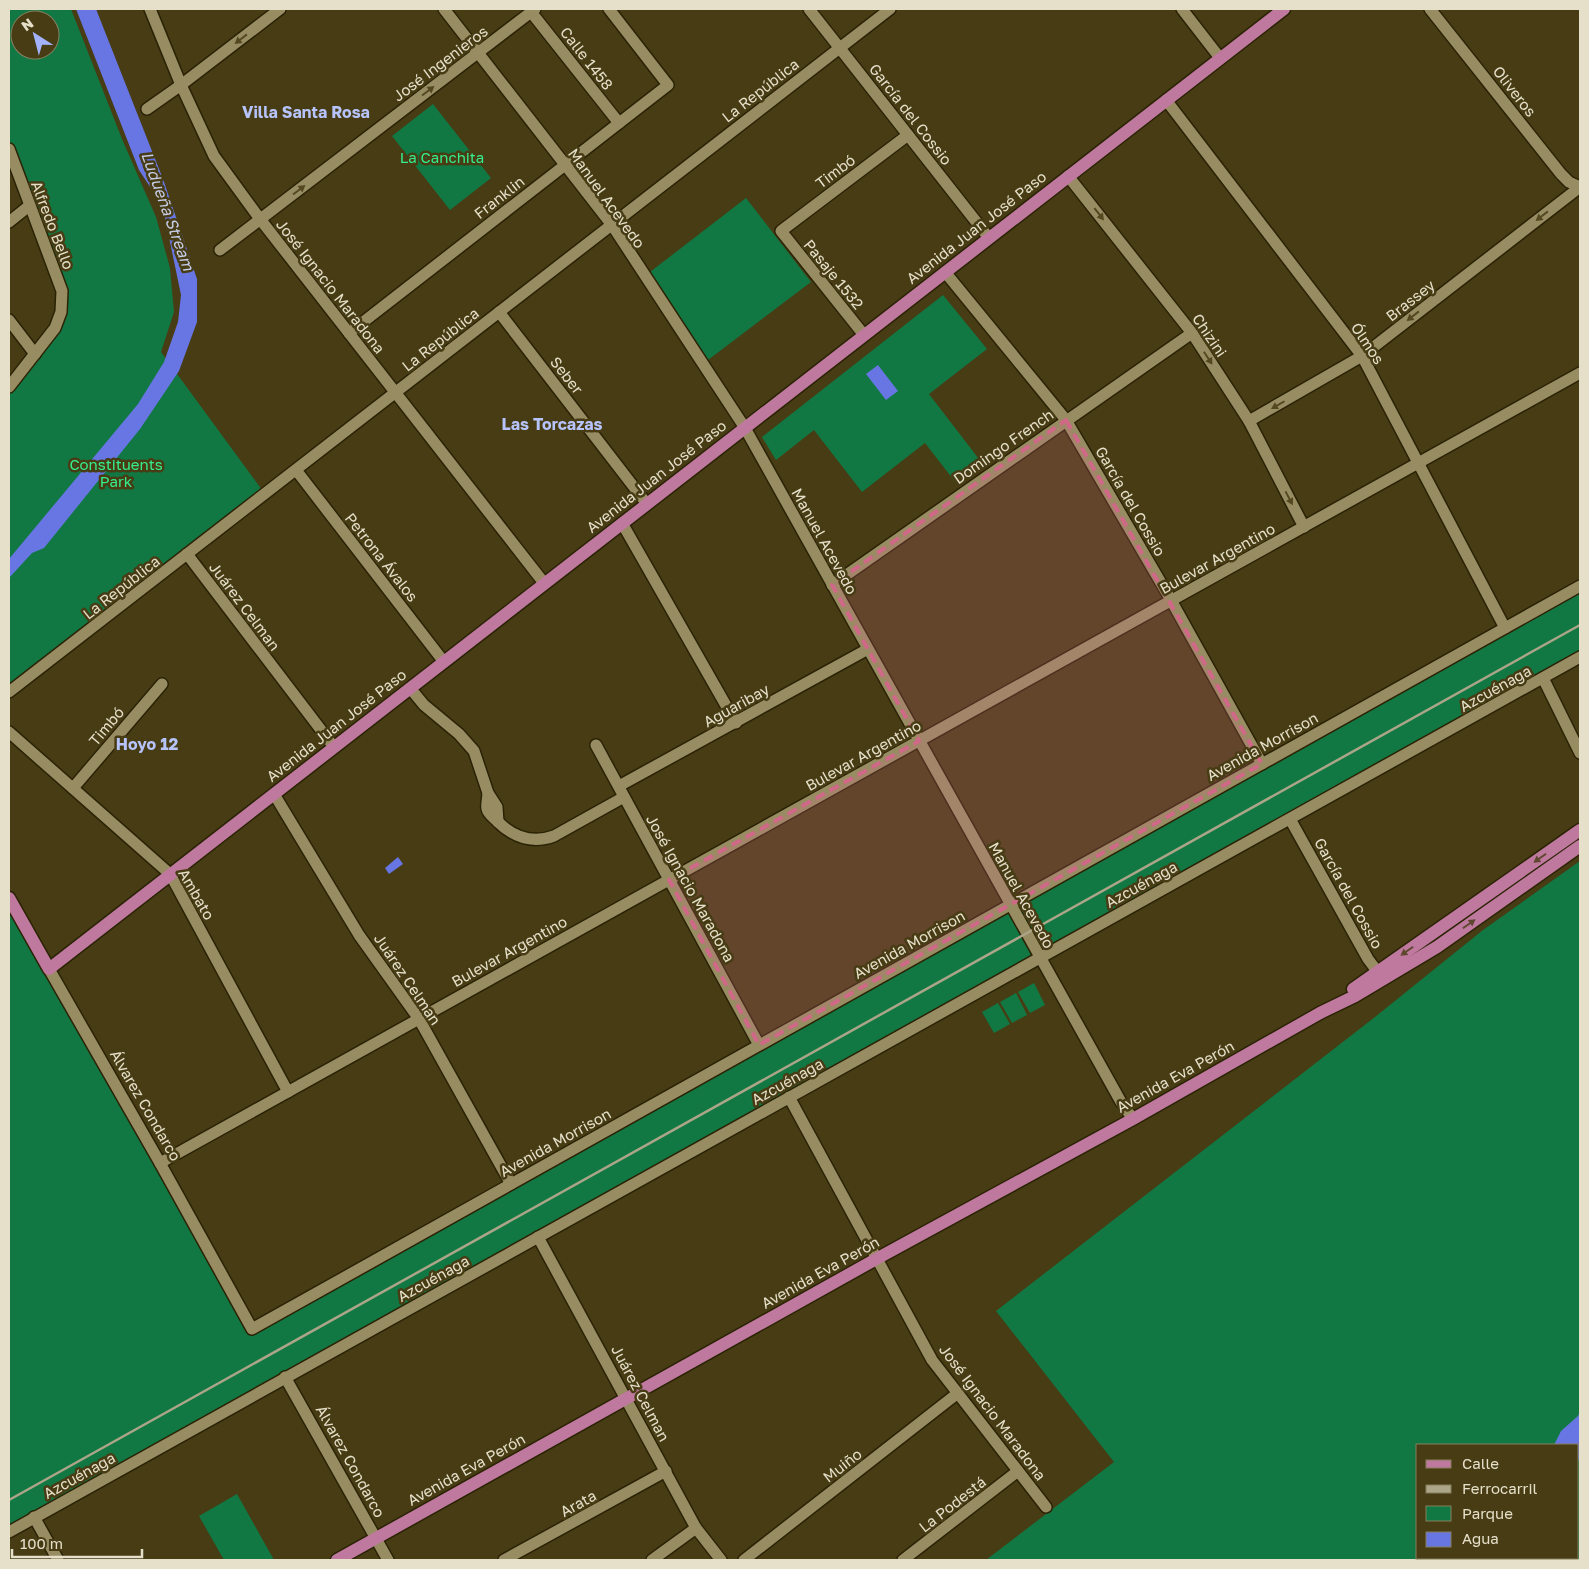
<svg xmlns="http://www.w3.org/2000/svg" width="1589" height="1569" font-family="'Golos Text',sans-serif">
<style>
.green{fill:#117844;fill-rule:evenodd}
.water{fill:#6776e3}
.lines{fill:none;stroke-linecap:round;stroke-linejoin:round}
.minor-casing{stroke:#2b2305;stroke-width:14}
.major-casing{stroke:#2b2305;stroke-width:15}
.minor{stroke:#988c63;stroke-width:11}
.major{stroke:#bf799e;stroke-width:12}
.rail{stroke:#aca588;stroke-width:2.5}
.oneway{fill:#534820}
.oneway2{fill:#5f4830}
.marked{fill:#d06887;fill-opacity:0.2;stroke:#d06887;stroke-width:4;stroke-dasharray:10 6;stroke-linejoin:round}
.labels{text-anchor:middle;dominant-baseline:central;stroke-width:5;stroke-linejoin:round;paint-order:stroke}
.street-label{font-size:15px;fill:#e6e0ca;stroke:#473c14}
.park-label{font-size:15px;fill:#36ed8d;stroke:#473c14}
.neighbourhood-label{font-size:16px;font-weight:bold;fill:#b7c4fc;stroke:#473c14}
.water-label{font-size:16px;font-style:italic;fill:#c5cce7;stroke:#473c14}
</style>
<rect width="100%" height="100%" fill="#473c14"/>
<g class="green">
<path d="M 9,9 L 71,9 L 122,139 L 156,217 L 170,268 L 174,312 L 161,352 L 265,494 L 9,692 L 9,387 L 55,328 L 62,291 L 9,149 ZM 20,20 L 50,20 L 50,50 L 20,50 Z"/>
<polygon points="433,104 491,178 450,210 392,136"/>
<polygon points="746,198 811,282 708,360 650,272"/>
<polygon points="943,295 987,349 929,394 982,463 956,483 925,443 862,492 814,430 776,460 762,437"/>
<polygon points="1580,586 1580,657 9,1532 9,898 251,1329"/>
<path d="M 1580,861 L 1580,1560 L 986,1560 L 1114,1462 L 996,1311 L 1375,1017 L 1483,930 ZM 1418,1445 L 1578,1445 L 1578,1558 L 1418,1558 Z"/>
<polygon points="1034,983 1045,1005 1030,1013 1018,992"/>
<polygon points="1016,993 1027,1015 1012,1023 1000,1002"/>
<polygon points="998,1003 1010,1024 994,1033 982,1012"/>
<polygon points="237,1494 274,1560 224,1560 199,1516"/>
</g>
<g class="water">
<polygon points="76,9 96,9 163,179 197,279 197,322 179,371 140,429 44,548 32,553 9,578 9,559 138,404 164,362 178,322 181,295 165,218 156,196 139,170"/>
<polygon points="878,365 898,391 886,400 866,374"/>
<polygon points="398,857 403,864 389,874 385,868"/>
<polygon points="1580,1411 1580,1457 1578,1461 1578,1445 1554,1445 1561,1431 1578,1416"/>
</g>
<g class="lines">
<g class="minor-casing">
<g id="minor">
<polyline points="150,9 181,85 214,156 260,219 544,583"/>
<polyline points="444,9 612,225 745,428 1121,1102 1133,1119"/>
<polyline points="809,9 989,238"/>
<polyline points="1182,9 1220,58"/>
<polyline points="1430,9 1561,174 1569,182 1580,187"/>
<polyline points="531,12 619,123"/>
<polyline points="1166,100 1362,356 1505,628"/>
<polyline points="147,109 181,85 280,9"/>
<polyline points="9,149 62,291 61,312 55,328 9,387"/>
<polyline points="1068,176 1192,333 1249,421 1304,527"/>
<polyline points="9,222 29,206"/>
<polyline points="220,250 535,9"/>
<polyline points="945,272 1066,420 1171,600 1262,764"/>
<polyline points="499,312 647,504"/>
<polyline points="9,320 35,354"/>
<polyline points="349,333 668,85 609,9"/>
<polyline points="864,335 781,231 908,135"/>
<polyline points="1249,421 1362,356 1580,187"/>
<polyline points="296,470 444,662"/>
<polyline points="622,523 736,723"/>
<polyline points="187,554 334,747"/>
<polyline points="832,585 1192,333"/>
<polyline points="1543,678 1580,753"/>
<polyline points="410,688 424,705 459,734 474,751 488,793 497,807 498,822"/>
<polyline points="9,692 890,9"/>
<polyline points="9,732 170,874 288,1092"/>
<polyline points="596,745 759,1045"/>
<polyline points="619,786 868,649"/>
<polyline points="73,788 162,684"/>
<path d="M 488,793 C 488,798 486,804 487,809 C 488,814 493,817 497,821 C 513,837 532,844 554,836 L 624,797"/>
<polyline points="274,794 359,935 419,1019 511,1184"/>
<polyline points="1290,819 1368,959 1383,979"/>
<polyline points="49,969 160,1163 252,1329 1580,586"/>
<polyline points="789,1097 932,1360 1046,1507"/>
<polyline points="160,1163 1580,373"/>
<polyline points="538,1237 696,1528 721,1560"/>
<polyline points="285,1377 388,1560"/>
<polyline points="34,1517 58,1560"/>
<polyline points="9,1532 1580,657"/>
<polyline points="504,1560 666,1471"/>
<polyline points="652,1560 696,1528"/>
<polyline points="744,1560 958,1393"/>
<polyline points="903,1560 1018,1471"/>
</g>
</g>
<g class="major-casing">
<g id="major">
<polyline points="9,898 49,969 1284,9"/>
<polyline points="1353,989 1580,830"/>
<polyline points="337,1560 878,1258 1133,1119 1320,1013 1355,996 1437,947 1580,846"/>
</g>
</g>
<use href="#minor" class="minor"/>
<use href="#major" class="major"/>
<polyline class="rail" points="9,1500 1580,625"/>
</g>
<defs><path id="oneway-solid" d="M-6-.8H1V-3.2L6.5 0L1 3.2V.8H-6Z" transform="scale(1.25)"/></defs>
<g class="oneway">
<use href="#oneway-solid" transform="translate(241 39) rotate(142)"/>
<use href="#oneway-solid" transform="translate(428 91) rotate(-37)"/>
<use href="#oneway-solid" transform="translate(299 190) rotate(-37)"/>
<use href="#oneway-solid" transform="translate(1099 214) rotate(52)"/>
<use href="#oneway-solid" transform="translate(1542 216) rotate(142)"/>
<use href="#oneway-solid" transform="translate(1413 316) rotate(142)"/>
<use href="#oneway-solid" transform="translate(1208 358) rotate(57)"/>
<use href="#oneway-solid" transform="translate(1278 405) rotate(150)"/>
<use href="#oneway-solid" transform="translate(1289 498) rotate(62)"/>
</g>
<g class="oneway2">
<use href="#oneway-solid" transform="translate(1540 858) rotate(145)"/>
<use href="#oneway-solid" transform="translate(1469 924) rotate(-35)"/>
<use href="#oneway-solid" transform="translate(1407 951) rotate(145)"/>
</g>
<path class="marked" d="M 1066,420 L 1262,764 L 759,1045 L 669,880 L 919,741 L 832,585 Z"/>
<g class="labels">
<g class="street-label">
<text transform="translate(587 58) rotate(52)">Calle 1458</text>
<text transform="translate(440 63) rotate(-37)">José Ingenieros</text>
<text transform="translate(760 90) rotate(-38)">La República</text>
<text transform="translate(1515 91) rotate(52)">Oliveros</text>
<text transform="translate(911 114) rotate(52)">García del Cossio</text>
<text transform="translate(835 171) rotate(-37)">Timbó</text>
<text transform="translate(499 197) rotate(-38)">Franklin</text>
<text transform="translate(607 198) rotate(54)">Manuel Acevedo</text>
<text transform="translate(53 225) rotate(69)">Alfredo Bello</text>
<text transform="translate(976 227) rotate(-38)">Avenida Juan José Paso</text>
<text transform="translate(834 274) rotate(51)">Pasaje 1532</text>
<text transform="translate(331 286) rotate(52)">José Ignacio Maradona</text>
<text transform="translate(1410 300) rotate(-38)">Brassey</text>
<text transform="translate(1210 335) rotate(56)">Chizini</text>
<text transform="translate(440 339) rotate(-38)">La República</text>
<text transform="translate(1368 343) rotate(56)">Ólmos</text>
<text transform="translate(567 375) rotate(52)">Seber</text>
<text transform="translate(1003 446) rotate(-35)">Domingo French</text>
<text transform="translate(656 476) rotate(-38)">Avenida Juan José Paso</text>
<text transform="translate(1131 501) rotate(60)">García del Cossio</text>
<text transform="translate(825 541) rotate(61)">Manuel Acevedo</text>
<text transform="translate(382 557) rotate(52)">Petrona Ávalos</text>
<text transform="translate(1217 558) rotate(-29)">Bulevar Argentino</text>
<text transform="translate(121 587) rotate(-38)">La República</text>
<text transform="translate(245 606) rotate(53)">Juárez Celman</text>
<text transform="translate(1495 688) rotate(-29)">Azcuénaga</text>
<text transform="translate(736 705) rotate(-29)">Aguaribay</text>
<text transform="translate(336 725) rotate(-38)">Avenida Juan José Paso</text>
<text transform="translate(106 726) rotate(-50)">Timbó</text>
<text transform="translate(1262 746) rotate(-29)">Avenida Morrison</text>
<text transform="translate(863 755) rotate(-29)">Bulevar Argentino</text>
<text transform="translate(1141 884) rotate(-29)">Azcuénaga</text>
<text transform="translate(691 888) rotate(61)">José Ignacio Maradona</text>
<text transform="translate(1349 893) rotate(61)">García del Cossio</text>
<text transform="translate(197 894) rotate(60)">Ambato</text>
<text transform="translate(1022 895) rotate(61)">Manuel Acevedo</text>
<text transform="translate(909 944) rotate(-29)">Avenida Morrison</text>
<text transform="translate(509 951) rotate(-29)">Bulevar Argentino</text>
<text transform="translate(408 979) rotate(56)">Juárez Celman</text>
<text transform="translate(1175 1076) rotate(-29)">Avenida Eva Perón</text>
<text transform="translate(787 1081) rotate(-29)">Azcuénaga</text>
<text transform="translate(146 1105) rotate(60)">Álvarez Condarco</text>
<text transform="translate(555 1142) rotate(-29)">Avenida Morrison</text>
<text transform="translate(820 1272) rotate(-29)">Avenida Eva Perón</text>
<text transform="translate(433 1278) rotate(-29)">Azcuénaga</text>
<text transform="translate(641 1393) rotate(62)">Juárez Celman</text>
<text transform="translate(993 1412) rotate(53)">José Ignacio Maradona</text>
<text transform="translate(351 1461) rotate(61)">Álvarez Condarco</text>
<text transform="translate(842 1465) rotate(-38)">Muiño</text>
<text transform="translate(466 1469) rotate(-29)">Avenida Eva Perón</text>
<text transform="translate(79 1475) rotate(-29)">Azcuénaga</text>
<text transform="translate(578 1503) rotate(-29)">Arata</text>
<text transform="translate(952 1504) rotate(-38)">La Podestá</text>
</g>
<g class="park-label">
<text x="442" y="157">La Canchita</text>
<text x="116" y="464">Constituents<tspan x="116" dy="17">Park</tspan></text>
</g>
<g class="neighbourhood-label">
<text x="306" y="112">Villa Santa Rosa</text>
<text x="552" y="424">Las Torcazas</text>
<text x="147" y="744">Hoyo 12</text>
</g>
<g class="water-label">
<text transform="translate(168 211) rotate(70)">Ludueña Stream</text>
</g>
</g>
<rect width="1589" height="1569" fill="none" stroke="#e6e0ca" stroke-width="20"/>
<rect x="1416" y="1444" width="162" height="115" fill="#473c14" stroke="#877e5d"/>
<rect x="1426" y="1460" width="25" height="8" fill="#bf799e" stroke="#877e5d"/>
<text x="1462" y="1469" font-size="15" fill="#e6e0ca">Calle</text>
<rect x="1426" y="1485" width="25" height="8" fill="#aca588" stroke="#877e5d"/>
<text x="1462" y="1494" font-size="15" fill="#e6e0ca">Ferrocarril</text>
<rect x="1426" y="1506" width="25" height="15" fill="#117844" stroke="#877e5d"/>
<text x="1462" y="1519" font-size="15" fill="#e6e0ca">Parque</text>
<rect x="1426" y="1532" width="25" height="15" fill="#6776e3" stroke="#877e5d"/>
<text x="1462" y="1544" font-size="15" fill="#e6e0ca">Agua</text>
<g transform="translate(35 35) rotate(324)"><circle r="24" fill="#473c14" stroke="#877e5d"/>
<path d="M0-4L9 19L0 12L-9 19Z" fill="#a2b2fd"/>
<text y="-8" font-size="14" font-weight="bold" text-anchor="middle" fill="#e6e0ca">N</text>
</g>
<path d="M12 1549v8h130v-8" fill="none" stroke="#e6e0ca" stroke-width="2.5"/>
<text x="20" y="1549" font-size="15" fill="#e6e0ca" stroke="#473c14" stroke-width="4" paint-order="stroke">100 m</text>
</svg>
